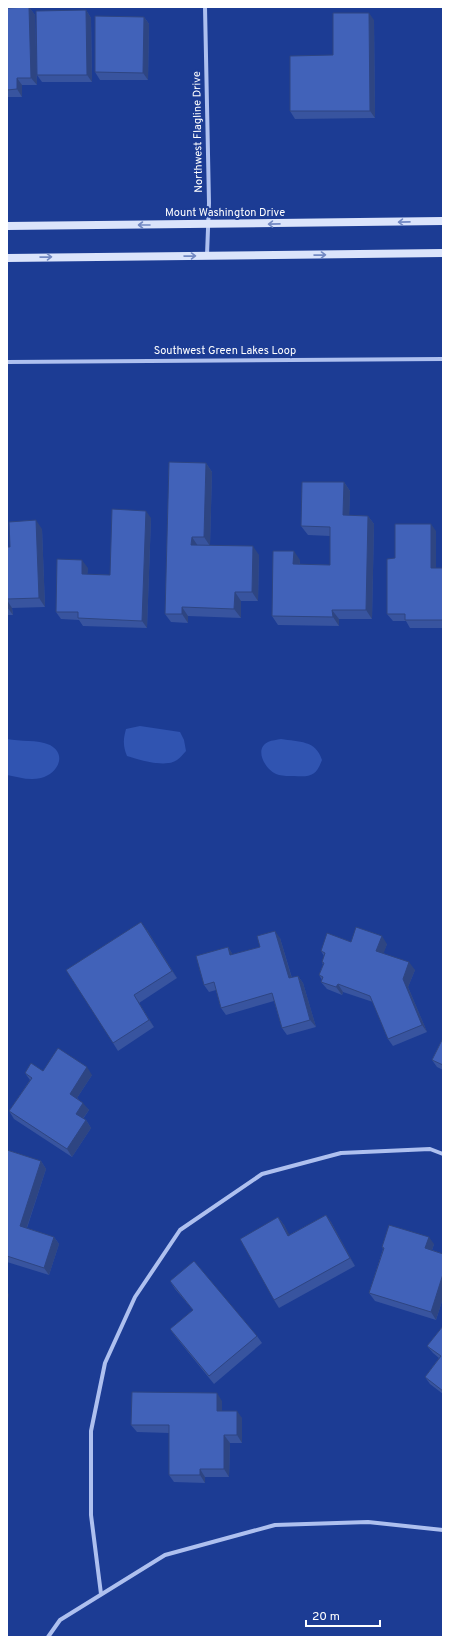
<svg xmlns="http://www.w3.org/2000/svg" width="450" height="1644" font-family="Overpass,sans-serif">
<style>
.green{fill:#3054b1}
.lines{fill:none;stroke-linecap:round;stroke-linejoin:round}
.street{stroke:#aec0ef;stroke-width:4}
.secondary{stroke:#dbe4fb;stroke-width:8}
.wall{fill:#38549f}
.shaded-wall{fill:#2e4582}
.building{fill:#4162b9;stroke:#2e4582}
.oneway{stroke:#7288c2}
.labels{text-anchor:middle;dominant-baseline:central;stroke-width:4;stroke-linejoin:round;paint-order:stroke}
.street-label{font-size:11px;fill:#fff;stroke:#1c3c94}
</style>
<rect width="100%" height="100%" fill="#1c3c94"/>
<g class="green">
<path d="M 140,726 L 180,732 L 184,740 L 186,751 C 183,754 180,758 177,760 C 166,768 139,760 127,756 C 123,746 123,740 126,729 Z"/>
<path d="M 7,739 C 20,742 37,739 50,745 C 68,755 57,774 41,778 C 29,781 18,777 7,775 Z"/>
<path d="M 281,739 C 299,742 316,740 322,760 C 316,776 311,777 294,776 C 289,776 283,776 279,775 C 266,772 253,749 268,742 C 272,740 277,740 281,739 Z"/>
</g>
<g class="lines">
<g class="street">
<polyline points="205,7 209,203 207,255"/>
<polyline points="7,362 443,359"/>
<polyline points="101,1594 91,1515 91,1431 105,1363 135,1297 180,1230 262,1174 341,1153 430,1149 443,1154"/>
<polyline points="48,1637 60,1620 165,1555 275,1525 368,1522 443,1530"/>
</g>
<g class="secondary">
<polyline points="7,226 443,221"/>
<polyline points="7,258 443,253"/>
</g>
</g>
<g class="wall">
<polygon points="29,7 35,15 37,85 22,85 22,97 7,97 7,8"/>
<polygon points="86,10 91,18 92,82 42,82 37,75"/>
<polygon points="144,17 149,24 148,80 100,80 95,72"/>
<polygon points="374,20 375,118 295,119 290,111 333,55"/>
<polygon points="206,463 212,472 210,545 259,555 258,601 241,601 241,618 188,616 188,623 171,622 165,614"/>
<polygon points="344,482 350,491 349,515 368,516 374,524 372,619 339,619 339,626 278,625 272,616 300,560 300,564 330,565 330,536 308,535 301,526"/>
<polygon points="151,518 147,628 83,626 79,620 61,619 56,612 88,568 87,574 110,575"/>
<polygon points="42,529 45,607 12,608 13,615 7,615 7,547 10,547"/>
<polygon points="436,531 436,568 443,568 443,628 410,628 406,621 393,621 387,614 395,558"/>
<polygon points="147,930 177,978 139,1003 154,1027 118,1051 113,1043"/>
<polygon points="280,938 292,978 298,976 303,983 316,1027 287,1035 282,1028 274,1001 226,1015 221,1008 216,990 209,992 204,985 228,947 233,955 260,947"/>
<polygon points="351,942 387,944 383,953 415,970 408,987 427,1032 393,1046 388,1039 373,1002 343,992 342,995 327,989 321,982 322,980 319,975 323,965 322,962 324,956 321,951"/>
<polygon points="443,1038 443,1070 437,1067 432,1060"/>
<polygon points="43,1071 92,1075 77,1098 89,1110 83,1119 86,1120 91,1128 72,1157 14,1119 9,1111 30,1080 25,1073"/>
<polygon points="7,1150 41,1161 46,1169 27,1228 54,1237 59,1244 49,1275 7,1262"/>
<polygon points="326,1215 331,1222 355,1266 279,1308 274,1300 278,1217 284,1225 289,1235"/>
<polygon points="434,1244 432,1250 443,1254 443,1298 436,1320 375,1301 369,1293 383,1249 382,1247"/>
<polygon points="170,1281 257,1336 262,1343 214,1384 175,1336 170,1329 193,1310 175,1289"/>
<polygon points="443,1326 443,1394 430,1384 425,1377 439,1358 433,1353 427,1346"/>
<polygon points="222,1401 222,1411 242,1418 242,1443 230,1443 229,1477 205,1477 205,1483 174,1482 169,1475 169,1433 137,1432 131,1425"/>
</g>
<g class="shaded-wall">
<polygon points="29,7 35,15 37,85 31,78"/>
<polygon points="86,10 91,18 92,82 87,75"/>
<polygon points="369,13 374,20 375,118 370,111"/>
<polygon points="144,17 149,24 148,80 143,73"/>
<polygon points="17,78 22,85 22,97 17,89"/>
<polygon points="206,463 212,472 210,546 204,537"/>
<polygon points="344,482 350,491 349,524 343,515"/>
<polygon points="146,511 151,518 147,628 142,621"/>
<polygon points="368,516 374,524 372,619 366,610"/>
<polygon points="36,520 42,529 45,607 39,598"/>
<polygon points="431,524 436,531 436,576 431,568"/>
<polygon points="192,537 198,546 191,545"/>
<polygon points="253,546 259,555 258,601 252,592"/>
<polygon points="294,551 300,560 299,573 293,564"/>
<polygon points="82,560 88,568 87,582 82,574"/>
<polygon points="235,592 241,601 241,618 234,609"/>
<polygon points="7,600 12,608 13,615 7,607"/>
<polygon points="182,607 188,616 188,623 182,614"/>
<polygon points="332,610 339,619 339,626 333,617"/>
<polygon points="141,922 147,930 177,978 172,971"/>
<polygon points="275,931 280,938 294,986 289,978"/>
<polygon points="382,936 387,944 382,958 376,951"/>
<polygon points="228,947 233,955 230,955"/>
<polygon points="409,962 415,970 408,987 427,1032 422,1025 403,979"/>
<polygon points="298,976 303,983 316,1027 310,1020"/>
<polygon points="338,984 343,992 342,995 336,987"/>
<polygon points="134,995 154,1027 149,1020"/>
<polygon points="87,1067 92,1075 75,1101 70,1094"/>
<polygon points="83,1103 89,1110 81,1121 76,1114"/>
<polygon points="86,1120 91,1128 72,1157 67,1149"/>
<polygon points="41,1161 46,1169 25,1233 20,1226"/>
<polygon points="326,1215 331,1222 355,1266 350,1258"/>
<polygon points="278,1217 284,1225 294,1243 288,1236"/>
<polygon points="54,1237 59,1244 49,1275 44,1268"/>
<polygon points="429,1237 434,1244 430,1256 425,1248"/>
<polygon points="443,1274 443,1298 436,1320 431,1312"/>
<polygon points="7,1291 9,1295 7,1304"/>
<polygon points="217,1393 222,1401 222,1418 217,1411"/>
<polygon points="237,1411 242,1418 242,1443 237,1435"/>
<polygon points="224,1435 230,1443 229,1477 224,1469"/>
<polygon points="200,1469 205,1477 205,1483 200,1475"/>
</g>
<g class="building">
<polygon points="29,7 31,78 17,78 17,89 7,90 7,8"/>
<polygon points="86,10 87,75 37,75 36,11"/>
<polygon points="333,13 369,13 370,111 290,111 290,56 333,55"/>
<polygon points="95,16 144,17 143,73 95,72"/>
<polygon points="169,462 206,463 204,537 192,537 191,545 253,546 252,592 235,592 234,609 182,607 182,614 165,614"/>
<polygon points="302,482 344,482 343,515 368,516 366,610 332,610 333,617 272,616 273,551 294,551 293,564 330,565 330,527 301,526"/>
<polygon points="112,509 146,511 142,621 78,618 78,612 56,612 57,559 82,560 82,574 110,575"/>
<polygon points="36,520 39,598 7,599 7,547 10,547 9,522"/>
<polygon points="395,524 431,524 431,568 443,568 443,620 405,620 405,614 387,614 387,559 395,558"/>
<polygon points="141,922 172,971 134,995 149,1020 113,1043 66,970"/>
<polygon points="356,927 382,936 376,951 409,962 403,979 422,1025 388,1039 370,996 338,984 336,987 321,982 323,977 319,975 324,963 322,962 325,953 321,951 327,933 351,942"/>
<polygon points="275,931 289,978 298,976 310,1020 282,1028 272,993 221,1008 214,982 204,985 196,956 228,947 230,955 260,947 257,936"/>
<polygon points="443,1038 443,1065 432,1060"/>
<polygon points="58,1048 87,1067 70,1094 83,1103 76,1114 86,1120 67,1149 9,1111 32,1078 25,1073 31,1063 43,1071"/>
<polygon points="7,1150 41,1161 20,1226 54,1237 44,1268 7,1256"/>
<polygon points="326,1215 350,1258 274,1300 240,1239 278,1217 288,1236"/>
<polygon points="389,1225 429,1237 425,1248 443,1254 443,1274 431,1312 369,1293 384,1248 382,1247"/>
<polygon points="194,1261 257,1336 209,1376 170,1329 193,1310 170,1281"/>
<polygon points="443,1326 443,1391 425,1377 441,1356 427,1346"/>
<polygon points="132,1392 217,1393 217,1411 237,1411 237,1435 224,1435 224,1469 200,1469 200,1475 169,1475 169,1425 131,1425"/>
</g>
<defs><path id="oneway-shaft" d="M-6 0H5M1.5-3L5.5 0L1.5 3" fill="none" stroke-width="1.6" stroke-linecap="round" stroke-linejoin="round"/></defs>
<g class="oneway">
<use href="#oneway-shaft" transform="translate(404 222) rotate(179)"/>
<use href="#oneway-shaft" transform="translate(274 224) rotate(179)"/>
<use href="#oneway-shaft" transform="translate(144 225) rotate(180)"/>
<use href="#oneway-shaft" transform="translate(320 255) rotate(-1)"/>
<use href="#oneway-shaft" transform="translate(190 256) rotate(-1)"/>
<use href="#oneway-shaft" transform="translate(46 257) rotate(-1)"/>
</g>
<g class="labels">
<g class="street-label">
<text transform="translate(198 132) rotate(-91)">Northwest Flagline Drive</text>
<text x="225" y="213">Mount Washington Drive</text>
<text x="225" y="351">Southwest Green Lakes Loop</text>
</g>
</g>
<rect width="450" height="1644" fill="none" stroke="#ffffff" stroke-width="16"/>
<path d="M306 1620v6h74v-6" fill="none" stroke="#ffffff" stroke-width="2"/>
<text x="312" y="1620" font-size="12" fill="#ffffff" stroke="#1c3c94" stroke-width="3" paint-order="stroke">20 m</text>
</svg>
